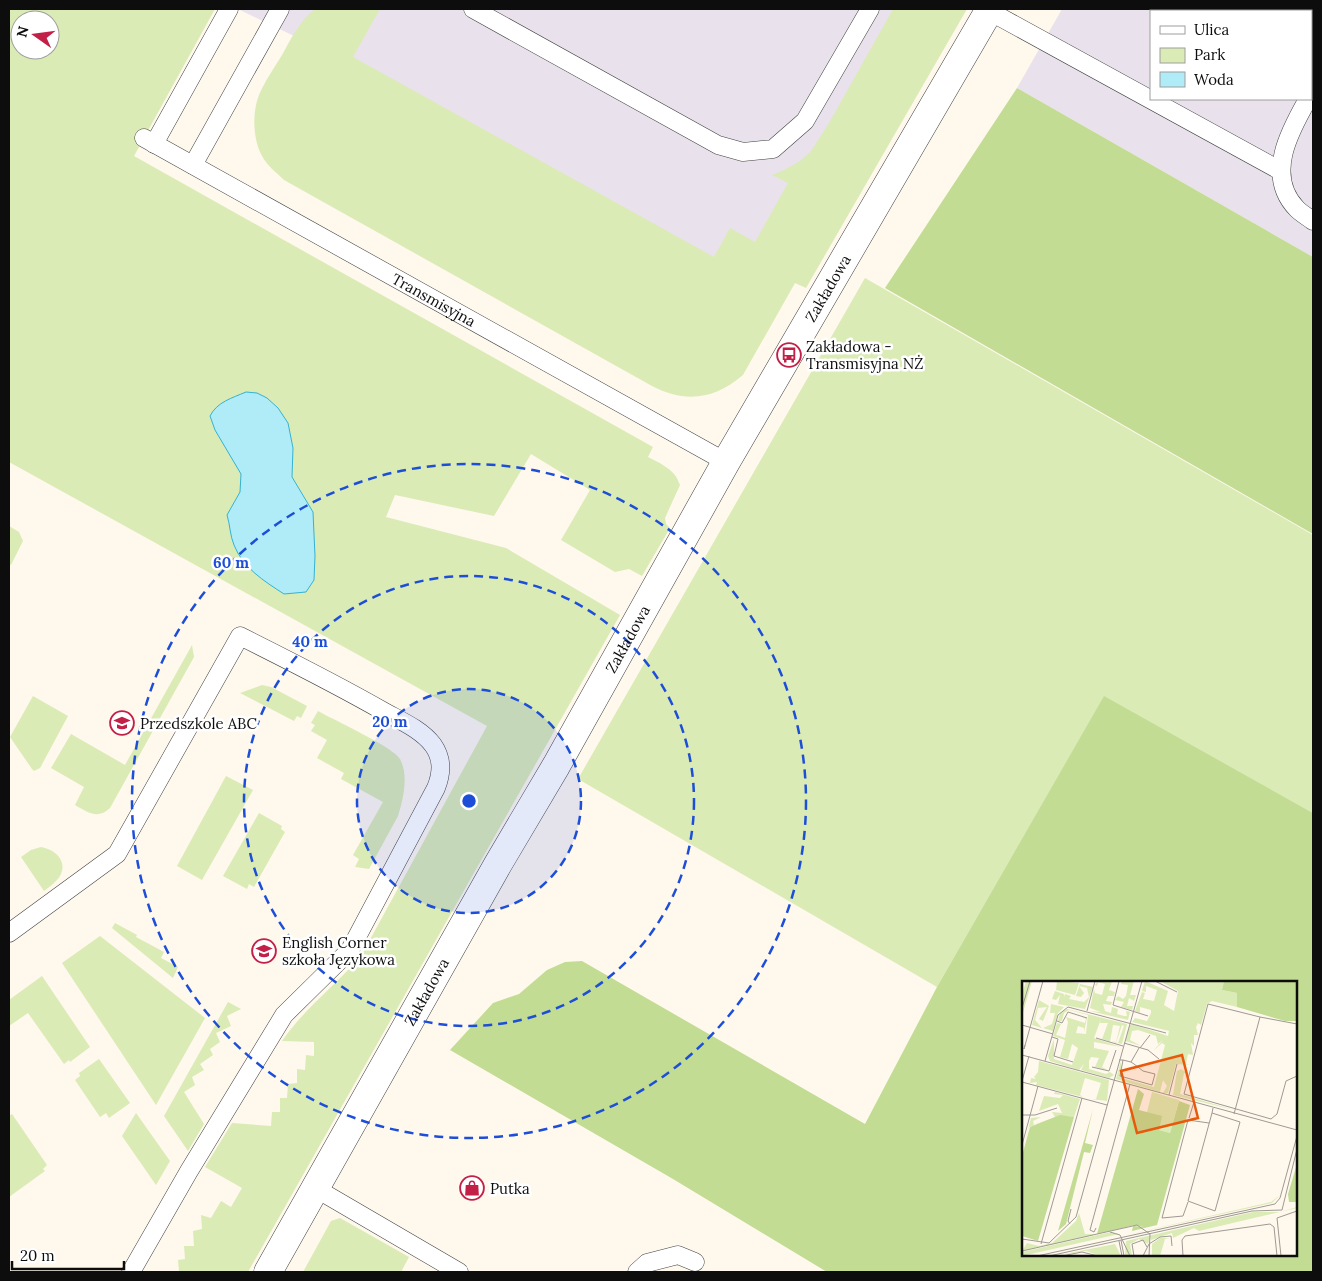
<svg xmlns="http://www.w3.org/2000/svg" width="1322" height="1281" font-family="Lora,serif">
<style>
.industrial{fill:#e9e1ec;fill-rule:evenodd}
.green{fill:#dbebb6;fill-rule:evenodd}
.forest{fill:#c2dc94;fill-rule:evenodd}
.water{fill:#b0ebf8;stroke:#34b2d2}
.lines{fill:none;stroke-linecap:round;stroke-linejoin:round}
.service-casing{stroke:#404040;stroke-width:19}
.tertiary-casing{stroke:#404040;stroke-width:29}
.service{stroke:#fff;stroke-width:18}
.tertiary{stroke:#fff;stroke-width:28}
.ring{fill:none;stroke:#1d4ed8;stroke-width:2.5;stroke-dasharray:9 6}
.labels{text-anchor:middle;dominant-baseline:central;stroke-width:5;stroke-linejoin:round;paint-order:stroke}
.street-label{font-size:15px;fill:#0d0d0d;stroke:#fff}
.poi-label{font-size:15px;fill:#0d0d0d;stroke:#fff;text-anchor:start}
.inset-road{fill:none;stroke:#9e9a93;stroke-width:1}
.view{fill:#e8590c;fill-opacity:0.15;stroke:#e8590c;stroke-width:2.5}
.inset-edge{fill:none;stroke:#0d0d0d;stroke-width:2.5}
.centre{fill:#1d4ed8;stroke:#fff;stroke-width:2.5}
.ring-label{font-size:15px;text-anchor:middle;font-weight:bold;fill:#1d4ed8;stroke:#fff;stroke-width:5;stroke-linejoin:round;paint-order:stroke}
</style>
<rect width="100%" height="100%" fill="#fff8ed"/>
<g class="industrial">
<polygon points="238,9 903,9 772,253 726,267 294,36"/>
<path d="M 1062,9 L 1313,9 L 1313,257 L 1017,88 ZM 1151,11 L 1311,11 L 1311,99 L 1151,99 Z"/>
</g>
<g class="green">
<path d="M 9,9 L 215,9 L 134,156 L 653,447 L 648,457 C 661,464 675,469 680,485 L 665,518 L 666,524 L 670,528 L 642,576 L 629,569 L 615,572 L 561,540 L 590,490 L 531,454 L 494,516 L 395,495 L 386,517 L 506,548 L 620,615 L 248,1272 L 179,1272 L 178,1260 L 185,1259 L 184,1246 L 194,1246 L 193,1231 L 202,1229 L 201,1215 L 211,1218 L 221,1201 L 231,1207 L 242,1188 L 205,1167 L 232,1123 L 271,1126 L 272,1112 L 280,1112 L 280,1098 L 287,1098 L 288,1084 L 297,1083 L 297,1069 L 305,1070 L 306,1055 L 314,1056 L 314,1042 L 282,1041 C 304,1009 336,985 361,956 L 487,726 L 9,462 ZM 20,20 L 50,20 L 50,50 L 20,50 Z"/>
<path d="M 315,9 L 380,9 L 353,57 L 714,257 L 730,228 L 755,242 L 788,183 L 772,175 L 784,170 L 800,161 L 811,151 L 829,123 L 893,9 L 967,9 L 806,288 L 795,283 L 743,375 C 714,400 685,403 652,386 L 284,180 C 276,172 266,165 261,154 C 253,138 252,112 259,95 C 265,81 274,68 282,55 C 291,39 300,20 315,9 Z"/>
<polygon points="865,278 1313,535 1313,813 1104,697 937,987 578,779"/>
<polygon points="9,526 19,532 23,541 11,565 9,564"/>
<path d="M 192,645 L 194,657 L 110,808 C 98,820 87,812 75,805 L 84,787 L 51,768 L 71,734 L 125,765 Z"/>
<polygon points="262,685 271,687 307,706 301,718 297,716 294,721 240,693"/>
<polygon points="33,696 68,716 40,768 34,771 32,769 10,737"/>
<path d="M 318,711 C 332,719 395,748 400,759 C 409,776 403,800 398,816 L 369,869 L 355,867 L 359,859 L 353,855 L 383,802 L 341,779 L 344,773 L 317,758 L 327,740 L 311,731 L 315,725 L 311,723 Z"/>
<polygon points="226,776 253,790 202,880 177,866"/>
<polygon points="259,813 282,826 281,829 285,832 254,887 249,884 247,889 223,876"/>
<path d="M 41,847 C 58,850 70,865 57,880 C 53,884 48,888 44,891 L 21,857 L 31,850 Z"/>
<polygon points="115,923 137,935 136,937 164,952 161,958 178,967 173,978 112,928"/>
<polygon points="100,936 205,1018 156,1105 62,963"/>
<polygon points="42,976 90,1047 70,1062 69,1060 64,1064 28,1013 9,1026 9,1000"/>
<polygon points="228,1002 241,1009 227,1016 231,1026 216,1033 220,1042 210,1049 213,1055 200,1064 204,1070 192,1077 195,1085 184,1092 204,1124 188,1151 164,1116"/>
<polygon points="99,1059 130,1103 109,1118 106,1113 100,1117 75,1080 80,1076 79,1073"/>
<polygon points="136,1113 170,1161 156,1185 122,1136"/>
<polygon points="12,1114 47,1165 43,1169 45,1171 9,1197 9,1116"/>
<polygon points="340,1218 409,1257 401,1272 303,1272 331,1221"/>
</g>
<g class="forest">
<polygon points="1017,88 1313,257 1313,534 885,288"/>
<path d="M 1104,696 L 1313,813 L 1313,1272 L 827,1272 L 673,1179 L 450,1050 L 493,1003 L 519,994 L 547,970 L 565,962 L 582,961 L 865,1124 L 937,987 ZM 1023,982 L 1296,982 L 1296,1255 L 1023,1255 Z"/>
</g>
<path class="water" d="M 246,392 L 257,393 L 267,398 L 278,408 L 288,423 L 293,448 L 292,477 L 313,512 L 315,556 L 314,580 L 306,592 L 284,594 C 264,581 243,568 234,545 C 230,536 230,524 227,515 L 240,492 L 241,474 L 215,430 L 210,416 C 217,402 232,398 246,392 Z"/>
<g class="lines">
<g class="service-casing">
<g id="service">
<polyline points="473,9 718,145 743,152 773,149 805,121 870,9"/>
<polyline points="989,11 1281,171"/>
<path d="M 1308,99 C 1289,132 1265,176 1297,209 C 1302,214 1308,217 1313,221"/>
<path id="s1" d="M 144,138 L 726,462"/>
<polyline points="154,144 229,9"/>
<polyline points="193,165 280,9"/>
<path d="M 9,933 L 117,854 L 240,636 C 288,660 336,684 383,711 C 399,720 421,729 433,745 C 443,759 442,773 436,788 L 350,950 L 284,1015 L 189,1171 L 131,1272"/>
<polyline points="315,1188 459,1272"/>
<polyline points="637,1272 647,1263 678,1255 695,1262"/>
</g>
</g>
<g class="tertiary-casing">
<g id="tertiary">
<path id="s2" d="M 268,1272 L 498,864 L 556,766 L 726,462 L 990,9"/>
</g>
</g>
<use href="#service" class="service"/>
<use href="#tertiary" class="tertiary"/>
</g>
<circle cx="469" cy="801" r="112" fill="#1d4ed8" fill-opacity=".12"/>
<g class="ring">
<circle cx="469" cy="801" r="112"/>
<circle cx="469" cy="801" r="225"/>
<circle cx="469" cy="801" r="337"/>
</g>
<defs>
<g id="bus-ring" transform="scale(1.25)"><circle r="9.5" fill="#fff" stroke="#c22047" stroke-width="1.5"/><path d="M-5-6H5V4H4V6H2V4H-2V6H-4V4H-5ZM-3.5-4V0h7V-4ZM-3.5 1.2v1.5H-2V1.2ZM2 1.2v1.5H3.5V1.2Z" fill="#c22047"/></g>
<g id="school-ring" transform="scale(1.25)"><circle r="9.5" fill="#fff" stroke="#c22047" stroke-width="1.5"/><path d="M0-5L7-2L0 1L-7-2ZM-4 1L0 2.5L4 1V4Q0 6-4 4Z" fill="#c22047"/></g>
<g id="shop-ring" transform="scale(1.25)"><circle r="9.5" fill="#fff" stroke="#c22047" stroke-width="1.5"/><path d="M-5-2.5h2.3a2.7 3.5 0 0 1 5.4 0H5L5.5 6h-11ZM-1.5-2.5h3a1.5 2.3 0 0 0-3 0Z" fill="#c22047"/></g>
</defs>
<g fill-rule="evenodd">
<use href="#bus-ring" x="789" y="355"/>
<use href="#school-ring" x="122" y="723"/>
<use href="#school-ring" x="264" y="951"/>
<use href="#shop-ring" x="472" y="1188"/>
</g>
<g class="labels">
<g class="street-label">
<text stroke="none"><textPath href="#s2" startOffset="1132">Zakładowa</textPath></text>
<text stroke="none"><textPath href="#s1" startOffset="332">Transmisyjna</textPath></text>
<text stroke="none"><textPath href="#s2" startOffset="728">Zakładowa</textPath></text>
<text stroke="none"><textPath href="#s2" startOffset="322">Zakładowa</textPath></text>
</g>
<g class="poi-label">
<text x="806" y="346">Zakładowa -<tspan x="806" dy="17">Transmisyjna NŻ</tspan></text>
<text x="140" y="723">Przedszkole ABC</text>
<text x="282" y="942">English Corner<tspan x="282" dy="17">szkoła Językowa</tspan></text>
<text x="490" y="1188">Putka</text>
</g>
</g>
<g transform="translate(1022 981)">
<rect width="275" height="275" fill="#fff8ed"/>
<path d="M 4,0 L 10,0 L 0,35 L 0,13 ZM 35,0 L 57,2 L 53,14 L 34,9 ZM 76,0 L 90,0 L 87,9 L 93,11 L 92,15 L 86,15 L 84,20 L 90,21 L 89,24 L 81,23 L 83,30 L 89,32 L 90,26 L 96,28 L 95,33 L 102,35 L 105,35 L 104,30 L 108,31 L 106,39 L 68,30 L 79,31 L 68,27 L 72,8 L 73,12 L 80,14 L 83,3 L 76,1 L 75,5 L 73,4 ZM 100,0 L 112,0 L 108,14 L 114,14 L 112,20 L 107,17 L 105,25 L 111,25 L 110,29 L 99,26 L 102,21 L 93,19 L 96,15 L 101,18 L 104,15 L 106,4 L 99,3 ZM 123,0 L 146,10 L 142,24 L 152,30 L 156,10 L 138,0 L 202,0 L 200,9 L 215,12 L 215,26 L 190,20 L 185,23 L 179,44 L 176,42 L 174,46 L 176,54 L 172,54 L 172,65 L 169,62 L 171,74 L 166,73 L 164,83 L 167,84 L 154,83 L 146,112 L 141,112 L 145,105 L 141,99 L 138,111 L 94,98 L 99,80 L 99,97 L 132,106 L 143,64 L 140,62 L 131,70 L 141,59 L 136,63 L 134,55 L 116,49 L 110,50 L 108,59 L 119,65 L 103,60 L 107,45 L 110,43 L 146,55 L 147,50 L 110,41 L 113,37 L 125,40 L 129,32 L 129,29 L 118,26 L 118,32 L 113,30 L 120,11 L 123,12 L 121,18 L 132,20 L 135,9 L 124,5 L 124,11 L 120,10 ZM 58,3 L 71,6 L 63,28 L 36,23 L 38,14 L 34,19 L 30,18 L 33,10 L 42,13 L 42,16 L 43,13 L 49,15 L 47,18 L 62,21 L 67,16 L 65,7 L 57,5 L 62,12 L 59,16 L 54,15 ZM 17,19 L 27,25 L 21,40 L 17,38 L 25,26 L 16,27 L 13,39 L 20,47 L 10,44 ZM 29,23 L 42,26 L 36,32 L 31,50 L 21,47 L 30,43 L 33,32 L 28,32 ZM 45,28 L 105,43 L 100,63 L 96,62 L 102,45 L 100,44 L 94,62 L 90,60 L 94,61 L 98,45 L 91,44 L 88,61 L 80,58 L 86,42 L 78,42 L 79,38 L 72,57 L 99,66 L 72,61 L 72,67 L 87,70 L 80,86 L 86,89 L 73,86 L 77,77 L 69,76 L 67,80 L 67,88 L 84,93 L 88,91 L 92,94 L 87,97 L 59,89 L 62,83 L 57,89 L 28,80 L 26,75 L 32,58 L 32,78 L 50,84 L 56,67 L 50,63 L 46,78 L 38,76 L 43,59 L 31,55 L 35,42 L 39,43 L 34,54 L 38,55 L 41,47 L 38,55 L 43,57 L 46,41 L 44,36 L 63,42 L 64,38 L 60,36 L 65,37 L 62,51 L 62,47 L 56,45 L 54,52 L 64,53 L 66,34 L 47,29 L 42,32 L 40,40 L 36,40 L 38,32 ZM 17,80 L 87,99 L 85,120 L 69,118 L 74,118 L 79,102 L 63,97 L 58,114 L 61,116 L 14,104 L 15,101 L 8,102 L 9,97 L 14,98 L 12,96 L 16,91 ZM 159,88 L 165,92 L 162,92 L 158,113 L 212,129 L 151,114 L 155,90 ZM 33,111 L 58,118 L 52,136 L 42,135 L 7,146 L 0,172 L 9,137 L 19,136 L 11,140 L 12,144 L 33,136 L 30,131 L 40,132 L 36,123 L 17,130 L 22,115 L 38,117 L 41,114 L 32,113 ZM 130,111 L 157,119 L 148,152 L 137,149 L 125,131 ZM 258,214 L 250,222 L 104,254 L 249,221 ZM 275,226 L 275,227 L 177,250 L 172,247 L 151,257 L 150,252 L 129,259 L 128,256 L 126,263 L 117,258 L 108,263 L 110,275 L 106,271 L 107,275 L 103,275 L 104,260 L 231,231 L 258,231 ZM 57,232 L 63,253 L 75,253 L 0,270 L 5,262 L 17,265 L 30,262 L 54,240 ZM 89,251 L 97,253 L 0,275 L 0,271 ZM 138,257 L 147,257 L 143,258 L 138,275 L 130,275 L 130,263 ZM 93,263 L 99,275 L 78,275 L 64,270 L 32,275 Z" fill="#dbebb6"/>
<path d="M 202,0 L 275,0 L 275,40 L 263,40 L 215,26 L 215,12 L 200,9 ZM 116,108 L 122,113 L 117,129 L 140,135 L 137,149 L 148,152 L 157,120 L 168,124 L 135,244 L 110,250 L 111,245 L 122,246 L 113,244 L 75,253 ZM 71,128 L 63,162 L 71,164 L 68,172 L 62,171 L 44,243 L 36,250 ZM 38,134 L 52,136 L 16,260 L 0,255 L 0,175 L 8,146 ZM 275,183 L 275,221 L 267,221 L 266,213 Z" fill="#c2dc94"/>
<path class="inset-road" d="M 97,0 L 91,24 L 126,35M 133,0 L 155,11M 0,27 L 8,0M 65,30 L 73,0M 238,36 L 186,23 L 162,113 L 249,138 L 255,133 L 264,100 L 275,95M 35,40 L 40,42 L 46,31 L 65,37M 0,44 L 31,53M 30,56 L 36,58 L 32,75 L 51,81M 74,57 L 101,65M 102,62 L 126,69 L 137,78M 3,64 L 2,68 L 21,0M 118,67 L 128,54M 0,74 L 275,149M 97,79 L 101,79 L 109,81 L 112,83 L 121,90 L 133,93 L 130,104 L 98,95 L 101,79M 23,80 L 36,34 L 46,26 L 144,52M 109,81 L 117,67M 70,86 L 87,90 L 94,69M 0,100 L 7,75M 0,101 L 85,124M 147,114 L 155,83M 190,132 L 218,141 L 193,230 L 166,220 L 190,132 L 191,127M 212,133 L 238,36 L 275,43M 0,134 L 13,134 L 35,127M 167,137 L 172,121M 0,164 L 16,105M 166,221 L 161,235 L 140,237 L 166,139 L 187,142M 48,243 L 46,240 L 49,228M 74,247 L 72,251 L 68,249 L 108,103M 88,251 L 98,254 L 108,275M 0,258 L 27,262 L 54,236 L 120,0M 99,259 L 102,275M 97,260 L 100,275M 19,263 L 60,117M 0,270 L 115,244 L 128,253 L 127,275M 15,275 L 253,223 L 258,217 L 275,155M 27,275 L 230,230 L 260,229 L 275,168M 40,275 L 60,271 L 76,275M 112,275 L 110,263 L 121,259 L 125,266M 121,275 L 127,263 L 138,256 L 149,255 L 150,265M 161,275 L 160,259 L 163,255 L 248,243 L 252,246 L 255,275M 259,275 L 255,237 L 275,230"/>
<path class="view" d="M 160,74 L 176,137 L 115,152 L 99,90 Z"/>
<rect width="275" height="275" class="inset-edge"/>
</g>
<circle cx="469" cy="801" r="8" class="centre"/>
<g class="ring-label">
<text x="231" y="568">60 m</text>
<text x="310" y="647">40 m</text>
<text x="390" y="727">20 m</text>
</g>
<rect width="1322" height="1281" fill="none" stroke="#0d0d0d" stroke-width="20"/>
<rect x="1150" y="10" width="162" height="90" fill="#ffffff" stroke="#9e9e9e"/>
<rect x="1160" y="26" width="25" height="8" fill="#ffffff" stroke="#9e9e9e"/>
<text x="1194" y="35" font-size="15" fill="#0d0d0d">Ulica</text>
<rect x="1160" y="48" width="25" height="15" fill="#dbebb6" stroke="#9e9e9e"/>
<text x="1194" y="60" font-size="15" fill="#0d0d0d">Park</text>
<rect x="1160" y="72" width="25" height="15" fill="#b0ebf8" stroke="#9e9e9e"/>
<text x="1194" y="85" font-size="15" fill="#0d0d0d">Woda</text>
<g transform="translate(35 35) rotate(284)"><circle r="24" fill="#ffffff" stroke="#9e9e9e"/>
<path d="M0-4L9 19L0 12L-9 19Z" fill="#c22047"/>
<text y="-8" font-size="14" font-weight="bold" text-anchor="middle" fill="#0d0d0d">N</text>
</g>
<path d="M12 1261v8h112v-8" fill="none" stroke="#0d0d0d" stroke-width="2.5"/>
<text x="20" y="1261" font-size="15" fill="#0d0d0d" stroke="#ffffff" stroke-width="4" paint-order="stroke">20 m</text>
</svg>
